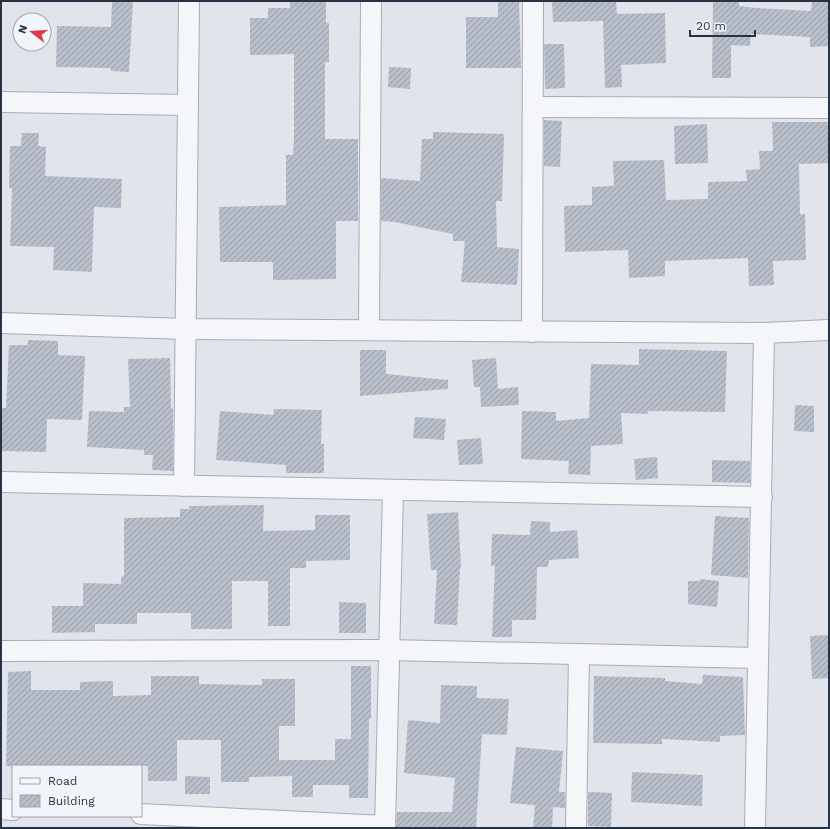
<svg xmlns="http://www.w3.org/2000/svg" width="830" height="829" font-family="'Work Sans',sans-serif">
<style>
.building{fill:url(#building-hatch)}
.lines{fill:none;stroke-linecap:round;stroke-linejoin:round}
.minor-casing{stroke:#a5acb6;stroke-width:22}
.minor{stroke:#f5f6f9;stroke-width:20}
</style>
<defs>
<pattern id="building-hatch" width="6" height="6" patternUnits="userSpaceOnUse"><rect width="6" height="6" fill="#b8beca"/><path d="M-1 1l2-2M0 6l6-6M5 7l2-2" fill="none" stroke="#969ba6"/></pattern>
</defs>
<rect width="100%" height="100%" fill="#e1e5eb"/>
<g class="building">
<polygon points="112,1 133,1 129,72 111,71 111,68 56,67 57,26 111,27"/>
<polygon points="290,1 326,1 326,23 329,23 329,62 325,62 325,139 358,139 358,221 336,221 336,279 273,280 273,262 220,262 219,207 286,205 286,155 293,155 294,139 294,54 250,55 250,18 268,18 268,8 290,8"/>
<polygon points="498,1 519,1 521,68 466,68 466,17 498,17"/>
<polygon points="552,1 616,1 617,14 665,13 666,63 621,65 622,87 605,88 603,21 553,22"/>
<polygon points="713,1 739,1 739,6 756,8 811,11 812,1 829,1 829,46 810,47 810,37 751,34 750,46 731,45 731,78 712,78"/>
<polygon points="544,44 564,44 565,88 545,89"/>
<polygon points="389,67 411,68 410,89 388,87"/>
<polygon points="544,120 562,121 560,167 544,166"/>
<polygon points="772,122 828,122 829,155 829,163 799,164 800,214 805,214 806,260 773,261 774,285 749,286 748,258 665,261 665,276 629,278 628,250 565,252 564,206 592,205 592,187 614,186 613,161 664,160 666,200 708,199 708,182 747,181 746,170 760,169 759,151 773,151"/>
<polygon points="707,124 708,163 675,164 674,126"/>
<polygon points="433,132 504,134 502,201 496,201 497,247 519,249 517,285 461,282 465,241 453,241 453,234 395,222 381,221 381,178 420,181 422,139 433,139"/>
<polygon points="22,133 39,133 38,146 46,147 45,176 122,179 121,208 94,207 92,272 53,270 54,247 10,246 12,188 9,188 10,146 21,146"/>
<polygon points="28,340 58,341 58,355 85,356 82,420 47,419 46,452 1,451 1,408 6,408 9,345 28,345"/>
<polygon points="639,349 727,351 725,412 648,411 648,414 621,413 623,444 591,446 590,475 568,474 569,461 521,459 522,411 556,412 556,421 589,418 591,364 639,365"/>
<polygon points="360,350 386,350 386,374 448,380 448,389 360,396"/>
<polygon points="170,358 171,408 173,409 173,471 152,470 153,455 144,455 144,450 87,447 89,411 124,412 124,407 130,407 128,359"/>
<polygon points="496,358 498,389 518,387 519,405 481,407 480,387 474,387 472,360"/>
<polygon points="795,405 814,406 814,432 794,431"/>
<polygon points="274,409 322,410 321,444 324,444 324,473 286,473 286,465 216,460 220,411 273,415"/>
<polygon points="415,417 446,419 444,440 413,438"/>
<polygon points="481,438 483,464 459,465 457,440"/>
<polygon points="657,457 658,478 636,480 634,459"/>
<polygon points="712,460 750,461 750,483 712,482"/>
<polygon points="264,505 263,531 315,530 315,515 350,515 350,560 306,561 306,568 290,568 290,626 268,626 268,581 232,581 232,629 191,629 191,613 137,613 137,624 95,624 95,632 52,633 52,606 83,606 83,583 121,584 121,577 124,576 124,518 180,517 180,509 189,509 189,506"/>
<polygon points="458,512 461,568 460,568 457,625 434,624 437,570 431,570 427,514"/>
<polygon points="715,516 749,518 748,578 711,575"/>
<polygon points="531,521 550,522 550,532 577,530 579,558 549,560 548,567 537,567 536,620 512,620 512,637 492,637 495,565 491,566 492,534 530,535"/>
<polygon points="700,579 719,581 717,607 688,604 688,581 699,581"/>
<polygon points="339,602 366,603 366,633 339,633"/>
<polygon points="829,635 829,678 812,679 810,636"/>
<polygon points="351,666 371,666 371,719 369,719 368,798 349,798 349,785 313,785 313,797 292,797 292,776 249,777 249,782 221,782 221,740 177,740 177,781 148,781 148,766 6,766 8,672 31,671 31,690 80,690 80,682 113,681 113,696 151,695 151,676 199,676 199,684 262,685 262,679 295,679 295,726 279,726 279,760 335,760 335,739 351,739"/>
<polygon points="703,675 743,677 745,735 720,736 720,742 662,739 662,744 593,743 594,676 665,678 665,681 702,684"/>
<polygon points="441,685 477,686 477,698 509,699 507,735 482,734 476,828 396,828 397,812 452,812 455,778 404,773 408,720 440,723"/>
<polygon points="516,747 563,751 559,792 565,792 565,808 553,807 552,828 533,828 535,805 510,803"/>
<polygon points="632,772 703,775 702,806 631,802"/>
<polygon points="185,776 210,777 210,794 185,794"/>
<polygon points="588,792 612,793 611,827 588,826"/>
</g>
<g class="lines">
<g class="minor-casing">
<g id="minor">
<polyline points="1,102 188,105"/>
<polyline points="533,107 829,108"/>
<polyline points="1,323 187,329 764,333 829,330"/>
<polyline points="369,330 371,1"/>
<polyline points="532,332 533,1"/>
<polyline points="1,482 762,497"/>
<polyline points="184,486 189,1"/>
<polyline points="1,651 388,650 758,658"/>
<polyline points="1,809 13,810"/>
<polyline points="141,814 385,826"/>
<polyline points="385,828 393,490"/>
<polyline points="576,828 579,655"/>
<polyline points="755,828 764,333"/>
</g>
</g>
<use href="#minor" class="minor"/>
</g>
<rect width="830" height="829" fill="none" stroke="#273245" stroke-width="4"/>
<rect x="12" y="765" width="130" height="52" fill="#f1f4f8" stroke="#a0a6b0"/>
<rect x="20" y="778" width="20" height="6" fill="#f5f6f9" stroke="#a0a6b0"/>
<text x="48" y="785" font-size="12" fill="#273245">Road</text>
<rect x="20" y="795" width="20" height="12" fill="url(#building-hatch)" stroke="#a0a6b0"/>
<text x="48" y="805" font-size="12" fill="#273245">Building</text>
<g transform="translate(32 32) rotate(287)"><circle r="19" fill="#f1f4f8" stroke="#a0a6b0"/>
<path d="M0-3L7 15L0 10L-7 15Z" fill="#dd3950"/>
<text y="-6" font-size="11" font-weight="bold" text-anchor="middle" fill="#273245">N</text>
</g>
<path d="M690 30v6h65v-6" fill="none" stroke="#273245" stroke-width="2"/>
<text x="696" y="30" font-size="12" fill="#273245" stroke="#f1f4f8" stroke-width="3" paint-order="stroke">20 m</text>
</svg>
